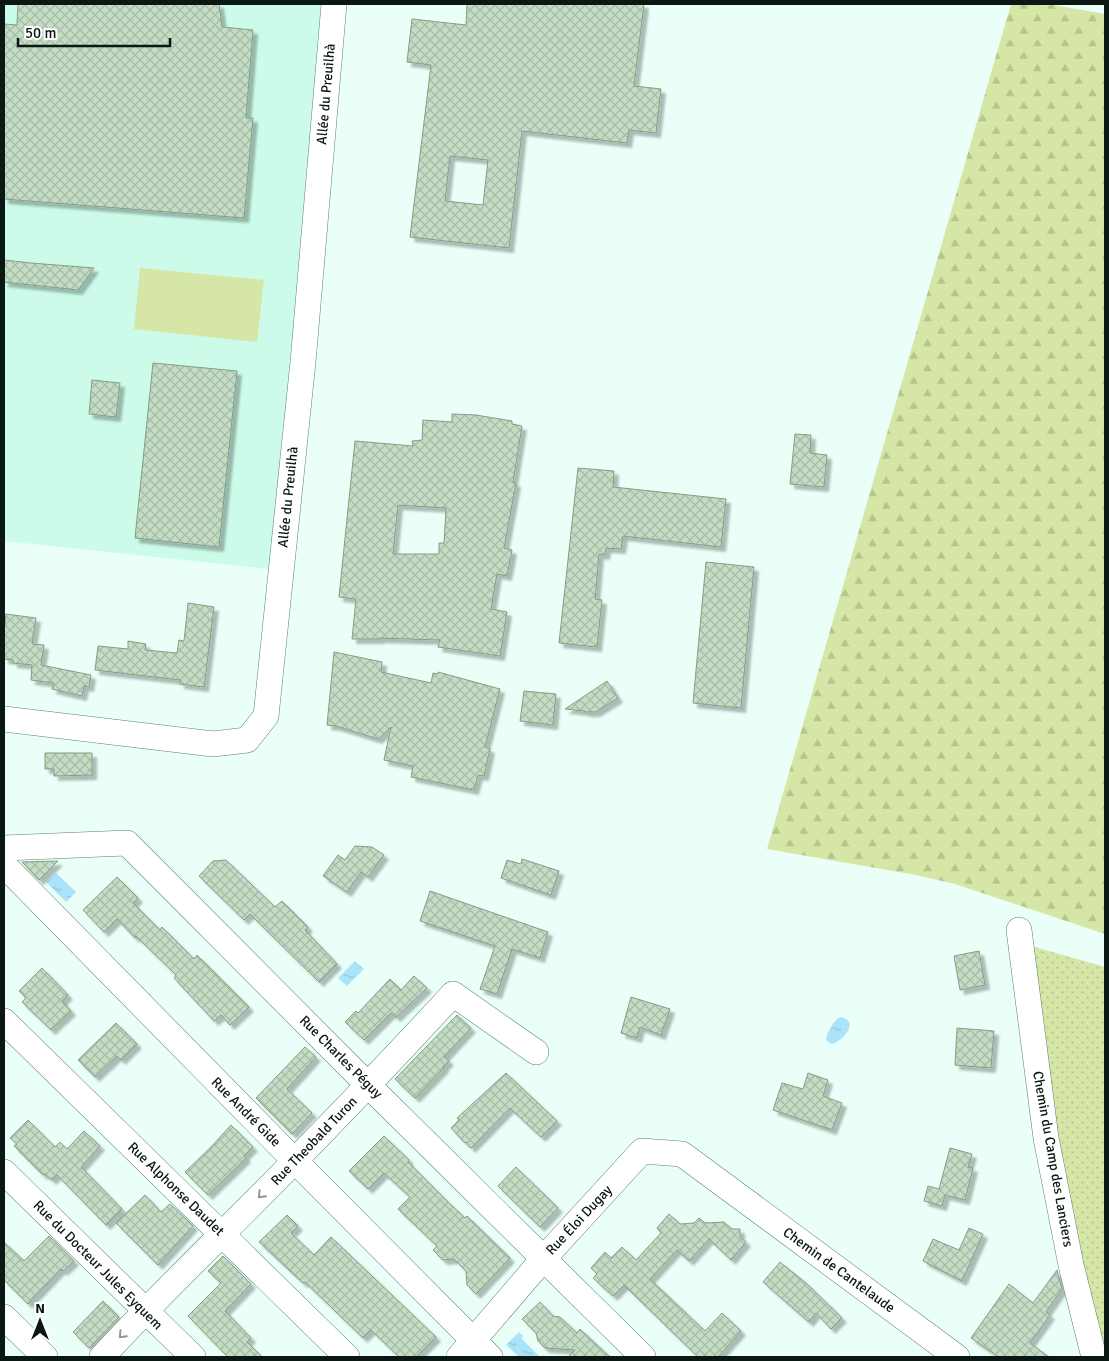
<svg xmlns="http://www.w3.org/2000/svg" width="1109" height="1361" font-family="Signika,sans-serif">
<style>
.built{fill:#ccfbea}
.green{fill:url(#green-dots)}
.forest{fill:url(#forest-firs)}
.pitch{fill:#d6e6a6}
.water{fill:url(#water-ripples)}
.building{fill:url(#building-cross-hatch);stroke:#859c85;fill-rule:evenodd;filter:url(#shadow)}
.lines{fill:none;stroke-linecap:round;stroke-linejoin:round}
.street-casing{stroke:#5d8074;stroke-width:26}
.street{stroke:#fff;stroke-width:25}
.oneway{stroke:#919795}
.labels{text-anchor:middle;dominant-baseline:central;stroke-width:5;stroke-linejoin:round;paint-order:stroke}
.street-label{font-size:14px;fill:#0a1713;stroke:#fff}
</style>
<defs>
<pattern id="green-dots" width="8" height="8" patternUnits="userSpaceOnUse" patternTransform="scale(1.25)"><rect width="8" height="8" fill="#d6e6a6"/><path d="M2 2h.1M6 6h.1" fill="none" stroke="#b6c58e" stroke-width="1.8" stroke-linecap="round"/></pattern>
<pattern id="forest-firs" width="22" height="20" patternUnits="userSpaceOnUse" patternTransform="scale(1.25)"><rect width="22" height="20" fill="#d6e6a6"/><path d="M5 1l3.5 6h-7zM16 11l3.5 6h-7z" fill="#b6c58e"/></pattern>
<pattern id="water-ripples" width="26" height="14" patternUnits="userSpaceOnUse" patternTransform="scale(1.25)"><rect width="26" height="14" fill="#aae4fb"/><path d="M2 4q2-2 4 0t4 0M15 11q2-2 4 0t4 0" fill="none" stroke="#91c3d6"/></pattern>
<pattern id="building-cross-hatch" width="8" height="8" patternUnits="userSpaceOnUse" patternTransform="scale(1.25)"><rect width="8" height="8" fill="#c3dcc3"/><path d="M0 0l8 8M0 8l8-8" fill="none" stroke="#a6bca7"/></pattern>
<filter id="shadow"><feDropShadow dx="4.5" dy="4.5" stdDeviation="1" flood-color="#0004"/></filter>
</defs>
<rect width="100%" height="100%" fill="#e9fff7"/>
<polygon class="built" points="4,4 334,4 280,570 4,541"/>
<polygon class="green" points="1028,945 1105,967 1105,1355 1078,1269"/>
<polygon class="forest" points="1011,4 1048,4 1105,14 1105,934 955,884 916,875 767,849"/>
<polygon class="pitch" points="140,268 264,280 257,342 134,329"/>
<g class="water">
<polygon points="56,873 76,892 66,902 46,882"/>
<polygon points="355,961 364,969 347,986 338,978"/>
<path d="M 840,1017 C 861,1020 843,1042 831,1044 L 826,1040 C 826,1034 834,1020 840,1017 Z"/>
<polygon points="519,1332 523,1336 522,1339 540,1357 519,1357 506,1345"/>
</g>
<g class="building">
<polygon points="18,4 219,4 222,27 253,30 246,118 253,118 244,218 4,199 4,24 17,25"/>
<path d="M 467,4 L 644,4 L 634,86 L 661,89 L 656,133 L 629,130 L 627,143 L 522,131 L 509,248 L 410,237 L 431,65 L 407,62 L 412,19 L 466,25 ZM 450,156 L 488,160 L 483,205 L 445,201 Z"/>
<polygon points="4,260 31,263 94,268 78,290 4,282"/>
<polygon points="153,363 237,371 219,547 135,538"/>
<polygon points="92,380 120,383 116,417 89,414"/>
<path d="M 452,414 L 476,415 L 512,421 L 512,424 L 522,426 L 513,482 L 516,483 L 504,548 L 512,550 L 507,576 L 497,574 L 491,609 L 507,612 L 500,656 L 438,647 L 440,640 L 380,638 L 380,639 L 352,639 L 356,599 L 339,597 L 355,441 L 413,446 L 412,441 L 422,440 L 423,420 L 452,422 ZM 398,505 L 446,508 L 444,543 L 439,543 L 439,554 L 393,554 Z"/>
<polygon points="795,434 811,435 810,453 827,455 824,487 790,484"/>
<polygon points="578,468 614,471 613,487 726,499 721,547 623,536 621,549 606,548 605,555 599,554 595,599 602,600 597,647 559,643"/>
<polygon points="706,562 754,567 741,708 693,703"/>
<polygon points="188,603 214,607 204,687 180,684 180,680 95,670 98,646 128,649 128,641 146,644 145,650 177,653 179,640 184,641"/>
<polygon points="6,614 36,618 32,644 44,645 41,665 91,675 89,687 84,686 82,696 52,689 54,683 31,680 32,665 13,663 13,660 4,659 4,634"/>
<polygon points="334,652 382,662 381,672 431,683 433,673 438,674 438,672 500,689 485,747 490,749 484,776 478,775 474,790 411,777 413,766 384,760 391,727 378,739 336,726 327,725"/>
<polygon points="607,681 618,698 596,712 585,712 585,711 565,709"/>
<polygon points="524,691 556,694 553,725 520,721"/>
<polygon points="45,753 92,753 92,775 54,776 54,769 45,769"/>
<polygon points="355,846 372,847 384,855 368,877 361,872 347,892 323,876 338,855 345,860"/>
<polygon points="522,859 559,871 551,895 501,878 507,860 521,864"/>
<polygon points="226,860 275,907 282,901 308,927 305,930 337,964 319,982 250,914 244,920 199,876 213,861"/>
<polygon points="58,861 39,880 22,862"/>
<polygon points="117,877 138,898 133,903 160,930 162,927 194,959 197,955 249,1007 230,1025 221,1015 214,1021 174,978 176,975 136,936 135,938 117,919 104,932 83,910"/>
<polygon points="430,891 548,932 540,958 512,949 497,994 480,989 495,946 420,921"/>
<polygon points="979,951 985,985 960,990 954,956"/>
<polygon points="42,968 68,995 62,1001 71,1011 51,1030 22,1002 26,998 19,991"/>
<polygon points="414,976 427,988 396,1017 391,1013 364,1040 345,1022 356,1011 358,1013 390,979 401,990"/>
<polygon points="631,997 670,1009 661,1035 640,1027 637,1038 621,1033"/>
<polygon points="457,1015 471,1028 444,1057 449,1061 443,1067 444,1068 415,1098 395,1079"/>
<polygon points="116,1023 137,1044 121,1060 117,1056 95,1077 78,1060"/>
<polygon points="957,1028 994,1031 991,1068 955,1065"/>
<polygon points="305,1047 316,1057 287,1089 312,1113 292,1134 256,1098"/>
<polygon points="506,1073 557,1121 541,1137 510,1108 471,1148 466,1142 465,1143 451,1128 459,1120 457,1118"/>
<polygon points="808,1073 828,1080 823,1096 842,1103 832,1130 773,1110 782,1083 803,1089"/>
<polygon points="28,1120 55,1147 60,1142 67,1149 84,1131 100,1146 81,1167 122,1209 106,1225 57,1175 52,1180 45,1174 43,1175 14,1146 17,1144 10,1138"/>
<polygon points="231,1125 253,1147 244,1156 246,1158 208,1195 185,1172 210,1148"/>
<polygon points="384,1136 409,1160 408,1162 449,1203 465,1218 467,1216 510,1258 476,1294 467,1285 466,1271 454,1259 443,1260 433,1250 437,1246 398,1209 410,1197 384,1173 368,1189 349,1171"/>
<polygon points="950,1148 972,1154 968,1167 973,1168 965,1200 945,1195 942,1206 924,1201 928,1186 939,1189"/>
<polygon points="516,1167 558,1208 540,1227 498,1186"/>
<polygon points="145,1195 161,1212 170,1204 193,1226 158,1265 116,1223"/>
<polygon points="669,1214 680,1224 694,1223 699,1218 705,1223 724,1222 732,1229 740,1229 740,1237 746,1242 731,1260 709,1239 689,1261 677,1250 650,1279 705,1331 722,1313 741,1331 718,1357 698,1357 624,1285 613,1296 593,1278 597,1274 591,1268 605,1252 611,1258 622,1247 636,1260 661,1233 657,1228"/>
<polygon points="287,1215 298,1226 291,1233 314,1255 331,1237 436,1337 416,1357 399,1357 371,1330 363,1338 305,1282 303,1283 259,1242"/>
<polygon points="969,1228 983,1234 962,1281 923,1261 933,1239 959,1250"/>
<polygon points="49,1236 74,1261 63,1271 61,1269 28,1304 4,1280 4,1242 24,1261"/>
<polygon points="223,1256 251,1284 225,1311 251,1338 247,1342 262,1357 228,1357 188,1316 221,1283 208,1271"/>
<polygon points="780,1262 806,1283 842,1318 831,1329 816,1313 809,1322 763,1282"/>
<polygon points="1057,1270 1062,1289 1046,1312 1050,1315 1030,1343 1049,1357 999,1357 971,1338 1009,1284 1033,1303"/>
<polygon points="103,1301 119,1317 89,1348 73,1332"/>
<polygon points="540,1302 553,1316 560,1317 577,1333 580,1329 610,1357 568,1357 575,1350 545,1348 538,1341 536,1333 522,1319"/>
</g>
<g class="lines">
<g class="street-casing">
<g id="street">
<polyline points="4,719 213,744 247,740 266,716 303,362 334,4"/>
<polyline points="4,848 127,843 368,1085 643,1357"/>
<polyline points="4,865 295,1161 490,1357"/>
<polyline points="1019,930 1046,1138 1071,1265 1094,1357"/>
<polyline points="4,1021 347,1357"/>
<polyline points="4,1172 193,1357"/>
<polyline points="4,1317 45,1357"/>
<path d="M 102,1357 C 158,1296 219,1238 278,1178 C 337,1118 396,1056 453,994 L 536,1052"/>
<polyline points="459,1357 544,1258 642,1151 682,1154 957,1357"/>
</g>
</g>
<use href="#street" class="street"/>
</g>
<defs><path id="oneway-chevron" d="M-2-3.5L2.5 0L-2 3.5" fill="none" stroke-width="1.6" stroke-linecap="round" stroke-linejoin="round" transform="scale(1.25)"/></defs>
<g class="oneway">
<use href="#oneway-chevron" transform="translate(261 1195) rotate(135)"/>
<use href="#oneway-chevron" transform="translate(122 1335) rotate(133)"/>
</g>
<g class="labels">
<g class="street-label">
<text transform="translate(326 94) rotate(-85)">Allée du Preuilhà</text>
<text transform="translate(288 497) rotate(-84)">Allée du Preuilhà</text>
<text transform="translate(341 1057) rotate(45)">Rue Charles Péguy</text>
<text transform="translate(246 1112) rotate(45)">Rue André Gide</text>
<text transform="translate(314 1141) rotate(-46)">Rue Theobald Turon</text>
<text transform="translate(1053 1159) rotate(80)">Chemin du Camp des Lanciers</text>
<text transform="translate(176 1189) rotate(44)">Rue Alphonse Daudet</text>
<text transform="translate(579 1220) rotate(-47)">Rue Éloi Dugay</text>
<text transform="translate(98 1265) rotate(45)">Rue du Docteur Jules Eyquem</text>
<text transform="translate(839 1270) rotate(36)">Chemin de Cantelaude</text>
</g>
</g>
<rect width="1109" height="1361" fill="none" stroke="#0a1713" stroke-width="10"/>
<g transform="translate(40 1321)" stroke="#ffffff" stroke-width="4" paint-order="stroke">
<path d="M0-4L9 19L0 12L-9 19Z" fill="#0a1713"/>
<text y="-8" font-size="14" font-weight="bold" text-anchor="middle" fill="#0a1713">N</text>
</g>
<path d="M18 38v8h152v-8" fill="none" stroke="#0a1713" stroke-width="2.5"/>
<text x="25" y="38" font-size="15" fill="#0a1713" stroke="#ffffff" stroke-width="4" paint-order="stroke">50 m</text>
</svg>
